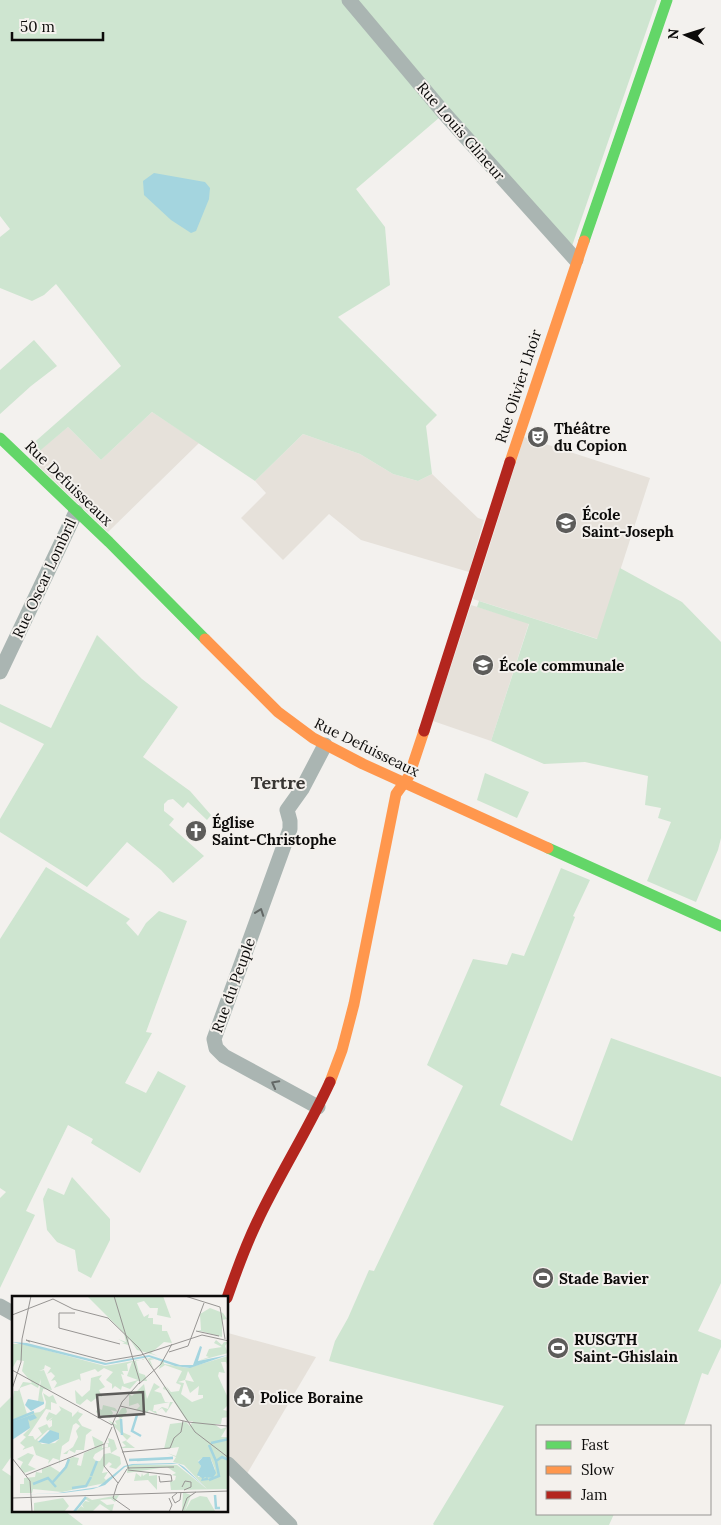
<svg xmlns="http://www.w3.org/2000/svg" width="721" height="1525" font-family="Lora,serif">
<style>
.built{fill:#e6e1da}
.green{fill:#cee5d0}
.water{fill:#a4d5df}
.lines{fill:none;stroke-linecap:round;stroke-linejoin:round}
.street{stroke:#aab5b2;stroke-width:15}
.fast{stroke:#63d668;stroke-width:11}
.slow{stroke:#ff974d;stroke-width:11}
.jam{stroke:#b3261e;stroke-width:11}
.oneway{stroke:#636866}
.labels{text-anchor:middle;dominant-baseline:central;stroke-width:4;stroke-linejoin:round;paint-order:stroke}
.street-label{font-size:15px;fill:#0c0b0a;stroke:#f4f1ed}
.poi-label{font-size:15px;font-weight:bold;fill:#0c0b0a;stroke:#f4f1ed;text-anchor:start}
.quarter-label{font-size:18px;font-weight:bold;fill:#383633;stroke:#f4f1ed}
.inset-river{fill:none;stroke:#a4d5df;stroke-width:2.5}
.inset-road{fill:none;stroke:#979593;stroke-width:1}
.view{fill:#5d5c5a;fill-opacity:0.15;stroke:#5d5c5a;stroke-width:2.5}
.inset-edge{fill:none;stroke:#0c0b0a;stroke-width:2.5}
</style>
<rect width="100%" height="100%" fill="#f3f1ee"/>
<g class="built">
<polygon points="152,412 199,443 108,532 30,458 68,427 101,460"/>
<polygon points="303,434 360,454 393,474 418,481 432,474 478,518 484,520 469,572 361,540 329,514 283,560 241,518 266,493 255,481"/>
<polygon points="524,437 650,478 598,639 473,599"/>
<polygon points="471,605 529,623 491,741 433,721"/>
<polygon points="228,1333 316,1357 245,1477 228,1461"/>
</g>
<g class="green">
<polygon points="0,0 657,0 571,249 447,111 356,189 385,227 390,285 338,317 437,415 426,426 432,474 418,481 393,474 360,454 303,434 255,481 152,412 101,460 68,427 36,454 29,447 121,366 56,284 44,295 32,301 0,288 0,237 10,229 0,216"/>
<polygon points="34,340 57,366 31,386 0,414 0,370"/>
<polygon points="620,568 682,602 721,642 721,838 718,850 696,902 647,881 671,822 658,818 661,808 645,805 648,776 585,762 544,764 491,741 529,624 477,607 479,601 597,639"/>
<polygon points="97,635 142,679 178,707 143,757 190,791 211,815 207,820 188,802 183,808 173,799 168,800 164,804 164,811 174,819 169,825 204,856 173,883 161,870 127,842 87,887 0,832 0,819 44,744 0,722 0,704 51,728"/>
<polygon points="485,773 529,792 517,818 477,800"/>
<polygon points="46,867 130,919 126,923 138,936 146,923 159,911 187,921 146,1032 152,1033 125,1083 146,1093 158,1071 186,1086 140,1173 91,1143 93,1139 68,1125 26,1211 35,1215 0,1288 0,1198 6,1192 0,1188 0,939"/>
<polygon points="561,868 590,880 573,916 575,917 500,1105 572,1141 611,1038 721,1077 721,1283 698,1331 721,1340 721,1347 708,1375 702,1373 684,1426 537,1426 537,1514 614,1514 609,1525 434,1525 433,1524 504,1406 329,1361 335,1341 348,1318 369,1270 374,1271 463,1086 427,1065 473,959 507,965 512,953 524,956"/>
<polygon points="72,1177 110,1219 110,1240 91,1278 78,1271 75,1250 57,1242 47,1230 43,1199 48,1188 64,1195"/>
<polygon points="14,1394 14,1453 2,1470 14,1478 14,1511 65,1511 83,1525 0,1525 0,1408"/>
</g>
<polygon class="water" points="154,173 205,182 210,188 209,199 196,231 191,233 171,220 144,195 143,181"/>
<g class="lines">
<g class="street">
<polyline points="349,0 444,113 576,260"/>
<polyline points="0,672 76,512"/>
<polyline points="318,1107 224,1056 216,1048 214,1039 290,829 290,821 287,810 302,789 325,745"/>
<polyline points="0,1306 14,1314"/>
<polyline points="228,1464 290,1525"/>
</g>
<g class="fast">
<polyline points="584,241 667,0"/>
<polyline points="0,438 109,542 205,639"/>
<polyline points="548,848 721,926"/>
</g>
<g class="slow">
<polyline points="510,462 584,241"/>
<polyline points="205,639 278,712 313,738 363,764 548,848"/>
<polyline points="330,1082 342,1050 354,1004 396,794 409,776 424,731"/>
</g>
<g class="jam">
<polyline points="424,731 510,462"/>
<path d="M 227,1298 C 236,1272 245,1247 257,1222 C 279,1175 308,1130 330,1082"/>
</g>
</g>
<defs><path id="oneway-chevron" d="M-2-3.5L2.5 0L-2 3.5" fill="none" stroke-width="1.6" stroke-linecap="round" stroke-linejoin="round" transform="scale(1.25)"/></defs>
<g class="oneway">
<use href="#oneway-chevron" transform="translate(260 912) rotate(-70)"/>
<use href="#oneway-chevron" transform="translate(275 1084) rotate(-152)"/>
</g>
<defs>
<g id="theatre-disc" transform="scale(1.125)"><circle r="9.5" fill="#5d5c5a" stroke="#f4f1ed"/><path d="M-5-5.5Q0-4 5-5.5V0Q5 5 0 6Q-5 5-5 0ZM-3.3-2.5H-1v1.5H-3.3ZM1-2.5H3.3v1.5H1ZM-2.8 1Q0 5.5 2.8 1Z" fill="#fff"/></g>
<g id="school-disc" transform="scale(1.125)"><circle r="9.5" fill="#5d5c5a" stroke="#f4f1ed"/><path d="M0-5L7-2L0 1L-7-2ZM-4 1L0 2.5L4 1V4Q0 6-4 4Z" fill="#fff"/></g>
<g id="church-disc" transform="scale(1.125)"><circle r="9.5" fill="#5d5c5a" stroke="#f4f1ed"/><path d="M-1.2-6h2.4v3.5h3.3v2.4h-3.3V6h-2.4V-.1h-3.3v-2.4h3.3Z" fill="#fff"/></g>
<g id="stadium-disc" transform="scale(1.125)"><circle r="9.5" fill="#5d5c5a" stroke="#f4f1ed"/><path d="M0-5a6.5 5 0 1 0 0 10a6.5 5 0 1 0 0-10ZM-3.5-1.8h7v3.6h-7Z" fill="#fff"/></g>
<g id="civic-disc" transform="scale(1.125)"><circle r="9.5" fill="#5d5c5a" stroke="#f4f1ed"/><path d="M-.6-6.5H3V-4.5H.6V-3L4-1V1h2V6H-6V1h2V-1L-.6-3ZM-1.2 2.5V6h2.4V2.5Z" fill="#fff"/></g>
</defs>
<g fill-rule="evenodd">
<use href="#theatre-disc" x="538" y="437"/>
<use href="#school-disc" x="566" y="523"/>
<use href="#school-disc" x="483" y="665"/>
<use href="#church-disc" x="196" y="831"/>
<use href="#stadium-disc" x="543" y="1278"/>
<use href="#stadium-disc" x="558" y="1348"/>
<use href="#civic-disc" x="244" y="1397"/>
</g>
<g class="labels">
<g class="street-label">
<text transform="translate(461 131) rotate(49)">Rue Louis Glineur</text>
<text transform="translate(518 386) rotate(-72)">Rue Olivier Lhoir</text>
<text transform="translate(69 483) rotate(44)">Rue Defuisseaux</text>
<text transform="translate(44 578) rotate(-65)">Rue Oscar Lombril</text>
<text transform="translate(367 747) rotate(26)">Rue Defuisseaux</text>
<text transform="translate(233 985) rotate(-70)">Rue du Peuple</text>
</g>
<g class="poi-label">
<text x="554" y="428">Théâtre<tspan x="554" dy="17">du Copion</tspan></text>
<text x="582" y="514">École<tspan x="582" dy="17">Saint-Joseph</tspan></text>
<text x="499" y="665">École communale</text>
<text x="212" y="822">Église<tspan x="212" dy="17">Saint-Christophe</tspan></text>
<text x="559" y="1278">Stade Bavier</text>
<text x="574" y="1339">RUSGTH<tspan x="574" dy="17">Saint-Ghislain</tspan></text>
<text x="260" y="1397">Police Boraine</text>
</g>
<g class="quarter-label">
<text x="278" y="782">Tertre</text>
</g>
</g>
<g transform="translate(12 1296)">
<rect width="216" height="216" fill="#f3f1ee"/>
<path d="M 75,0 L 151,0 L 159,22 L 145,19 L 146,12 L 138,12 L 132,5 L 125,7 L 132,21 L 137,18 L 136,22 L 141,22 L 141,28 L 150,29 L 150,35 L 155,35 L 160,47 L 152,46 L 139,57 L 146,60 L 125,54 L 117,42 L 116,49 L 110,47 L 113,47 L 106,43 L 114,46 L 112,37 ZM 198,12 L 211,17 L 215,23 L 210,24 L 210,41 L 185,34 L 189,34 L 188,18 ZM 204,44 L 210,49 L 212,46 L 216,46 L 213,50 L 216,57 L 186,65 L 197,61 L 194,60 L 197,53 L 210,51 L 202,47 ZM 0,48 L 9,48 L 15,49 L 93,70 L 138,62 L 144,63 L 152,66 L 152,68 L 176,72 L 216,60 L 216,71 L 214,66 L 209,66 L 213,77 L 207,76 L 206,80 L 216,102 L 216,109 L 211,114 L 216,115 L 216,121 L 210,122 L 209,128 L 202,128 L 209,133 L 215,131 L 209,141 L 216,141 L 216,193 L 159,194 L 158,186 L 163,184 L 164,180 L 160,179 L 164,177 L 155,171 L 115,177 L 115,170 L 119,169 L 165,169 L 195,193 L 172,169 L 161,166 L 164,161 L 155,157 L 164,160 L 167,151 L 152,153 L 158,128 L 174,126 L 178,130 L 181,125 L 175,125 L 154,94 L 151,93 L 152,90 L 159,100 L 154,90 L 159,96 L 167,95 L 169,89 L 164,87 L 170,75 L 153,69 L 147,73 L 149,65 L 143,63 L 138,64 L 142,74 L 135,62 L 124,65 L 127,77 L 133,79 L 135,85 L 125,85 L 118,93 L 110,90 L 109,94 L 103,90 L 100,93 L 100,88 L 94,84 L 101,76 L 92,72 L 86,76 L 83,73 L 68,78 L 69,85 L 67,83 L 42,92 L 45,87 L 43,84 L 39,85 L 43,80 L 39,76 L 35,78 L 39,72 L 33,69 L 32,73 L 27,75 L 32,74 L 40,94 L 31,93 L 31,97 L 37,101 L 41,99 L 45,108 L 39,106 L 39,114 L 34,113 L 16,140 L 21,140 L 23,144 L 30,138 L 26,132 L 35,128 L 37,132 L 40,130 L 40,124 L 37,125 L 41,121 L 35,125 L 34,122 L 37,116 L 44,119 L 49,114 L 47,110 L 60,117 L 60,121 L 67,114 L 66,116 L 71,118 L 66,124 L 70,130 L 80,134 L 74,139 L 72,154 L 64,154 L 63,157 L 57,154 L 55,158 L 51,158 L 61,151 L 66,141 L 64,135 L 68,130 L 64,127 L 61,129 L 57,145 L 50,150 L 47,169 L 47,164 L 41,162 L 36,168 L 37,164 L 24,159 L 21,150 L 10,154 L 13,151 L 8,147 L 14,141 L 11,139 L 18,132 L 0,126 L 0,107 L 2,95 L 6,95 L 11,86 L 20,87 L 10,75 L 12,65 L 5,64 L 0,73 ZM 120,66 L 115,80 L 126,84 L 112,88 L 109,78 L 112,79 L 110,75 L 116,75 L 115,68 ZM 176,75 L 182,86 L 173,84 L 178,97 L 187,90 L 186,99 L 191,99 L 191,102 L 180,106 L 169,98 L 172,87 L 166,86 L 173,84 ZM 29,83 L 26,105 L 32,106 L 30,98 L 30,94 L 34,106 L 33,112 L 28,116 L 15,118 L 7,92 L 19,88 L 26,92 ZM 36,134 L 46,137 L 47,143 L 43,147 L 30,148 L 25,144 ZM 190,162 L 199,163 L 203,173 L 202,181 L 186,181 L 189,170 L 186,165 ZM 90,79 L 87,83 L 93,91 L 87,94 L 90,101 L 87,100 L 79,106 L 75,103 L 68,109 L 64,107 L 63,94 L 70,101 L 78,94 L 79,82 ZM 142,87 L 148,91 L 142,95 L 149,97 L 153,106 L 161,106 L 154,117 L 150,112 L 145,115 L 150,111 L 156,113 L 158,106 L 142,109 L 141,115 L 144,115 L 145,118 L 137,114 L 135,117 L 124,114 L 128,110 L 126,107 L 117,110 L 117,98 L 120,100 L 132,88 L 135,103 ZM 91,109 L 103,112 L 106,116 L 99,114 L 101,117 L 98,122 L 88,119 L 84,116 L 86,112 L 90,114 ZM 110,112 L 114,112 L 115,116 L 109,123 L 110,136 L 119,140 L 114,145 L 123,152 L 108,152 L 114,150 L 110,146 L 115,144 L 96,124 L 105,129 L 103,125 L 108,123 L 105,119 ZM 80,140 L 91,146 L 90,152 L 96,151 L 96,148 L 93,148 L 97,147 L 96,142 L 102,144 L 105,153 L 99,157 L 98,151 L 93,152 L 83,158 L 81,162 L 84,165 L 88,165 L 92,158 L 98,157 L 108,161 L 109,168 L 104,173 L 97,171 L 100,168 L 97,166 L 92,171 L 90,177 L 96,176 L 92,182 L 94,184 L 99,180 L 93,187 L 50,196 L 21,193 L 20,197 L 8,197 L 8,188 L 12,188 L 12,182 L 23,181 L 24,176 L 30,177 L 30,173 L 38,170 L 49,177 L 57,163 L 61,161 L 67,162 L 65,169 L 69,170 L 72,157 L 83,152 ZM 16,157 L 22,159 L 16,169 L 24,173 L 12,177 L 8,172 L 11,166 L 5,163 ZM 137,176 L 137,180 L 145,179 L 145,194 L 136,184 L 122,185 L 124,177 L 129,181 L 130,177 L 131,180 ZM 171,196 L 179,199 L 173,215 L 179,204 L 188,200 L 195,201 L 203,215 L 217,216 L 170,216 ZM 107,199 L 103,206 L 99,203 L 88,204 L 95,209 L 102,208 L 100,216 L 88,208 L 80,216 L 64,216 L 69,210 L 72,212 L 70,209 L 73,205 L 78,206 L 73,203 L 75,201 L 80,204 ZM 51,202 L 57,210 L 52,216 L 22,216 L 22,207 Z" fill="#cee5d0" fill-rule="evenodd"/>
<path d="M 0,46 L 15,47 L 94,67 L 137,59 L 168,69 L 181,69 L 188,50 L 190,51 L 186,65 L 216,59 L 178,72 L 163,70 L 137,61 L 93,69 ZM 16,103 L 32,106 L 32,108 L 19,115 L 13,109 ZM 22,118 L 25,122 L 18,125 L 16,123 L 18,132 L 0,144 L 0,126 ZM 38,134 L 47,137 L 47,143 L 37,148 L 26,146 ZM 191,161 L 198,161 L 204,177 L 201,182 L 193,181 L 191,183 L 195,181 L 197,184 L 189,185 L 190,182 L 185,179 L 189,170 L 186,166 ZM 120,168 L 160,167 L 167,168 L 172,171 L 193,191 L 166,168 L 121,169 L 113,171 L 93,189 L 81,193 L 51,197 L 0,199 L 46,197 L 86,191 L 112,170 Z" fill="#a4d5df"/>
<path class="inset-river" d="M 125,119 L 120,135 L 129,140M 109,123 L 110,139M 0,125 L 22,116M 199,147 L 217,143M 197,149 L 204,165M 117,164 L 161,162M 125,164 L 161,162M 79,180 L 85,165M 197,184 L 207,180 L 204,165 L 210,161 L 217,164M 40,187 L 54,171 L 57,163M 21,188 L 36,182 L 44,191M 60,192 L 74,190 L 79,181M 203,199 L 204,212 L 208,212M 62,216 L 74,201"/>
<path class="inset-road" d="M 173,0 L 208,11 L 213,43M 63,17 L 47,17 L 47,32 L 108,48M 0,19 L 41,3 L 61,13 L 96,22 L 127,52 L 183,136 L 217,162M 184,35 L 207,40M 18,46 L 14,44 L 94,65 L 129,59 L 190,39 L 217,45M 157,56 L 176,50 L 192,7M 0,74 L 100,129M 127,88 L 149,68 L 160,48M 0,93 L 9,66 L 10,43 L 19,0M 108,110 L 176,126 L 215,130M 101,128 L 117,173M 100,129 L 110,106 L 128,86 L 102,0M 100,131 L 92,149 L 92,170 L 106,187M 110,156 L 158,152 L 162,142 L 169,136 L 171,125M 0,162 L 18,185 L 20,216M 115,172 L 162,171M 115,173 L 105,189 L 101,202 L 118,214M 116,174 L 159,179 L 160,185 L 148,186 L 147,180M 14,179 L 92,148M 170,191 L 173,185 L 179,186 L 179,191 L 172,194M 165,197 L 160,201 L 163,207 L 168,204 L 169,196M 0,202 L 217,195M 157,216 L 160,209 L 157,202M 170,216 L 175,202 L 184,196"/>
<path class="view" d="M 131,96 L 132,118 L 87,121 L 85,99 Z"/>
<rect width="216" height="216" class="inset-edge"/>
</g>
<rect x="536" y="1425" width="175" height="90" fill="#f4f1ed" stroke="#979592"/>
<rect x="546" y="1441" width="25" height="8" fill="#63d668" stroke="#979592"/>
<text x="581" y="1450" font-size="15" fill="#0c0b0a">Fast</text>
<rect x="546" y="1466" width="25" height="8" fill="#ff974d" stroke="#979592"/>
<text x="581" y="1475" font-size="15" fill="#0c0b0a">Slow</text>
<rect x="546" y="1491" width="25" height="8" fill="#b3261e" stroke="#979592"/>
<text x="581" y="1500" font-size="15" fill="#0c0b0a">Jam</text>
<g transform="translate(686 35) rotate(274)" stroke="#f4f1ed" stroke-width="4" paint-order="stroke">
<path d="M0-4L9 19L0 12L-9 19Z" fill="#0c0b0a"/>
<text y="-8" font-size="14" font-weight="bold" text-anchor="middle" fill="#0c0b0a">N</text>
</g>
<path d="M12 32v8h91v-8" fill="none" stroke="#0c0b0a" stroke-width="2.5"/>
<text x="20" y="32" font-size="15" fill="#0c0b0a" stroke="#f4f1ed" stroke-width="4" paint-order="stroke">50 m</text>
</svg>
